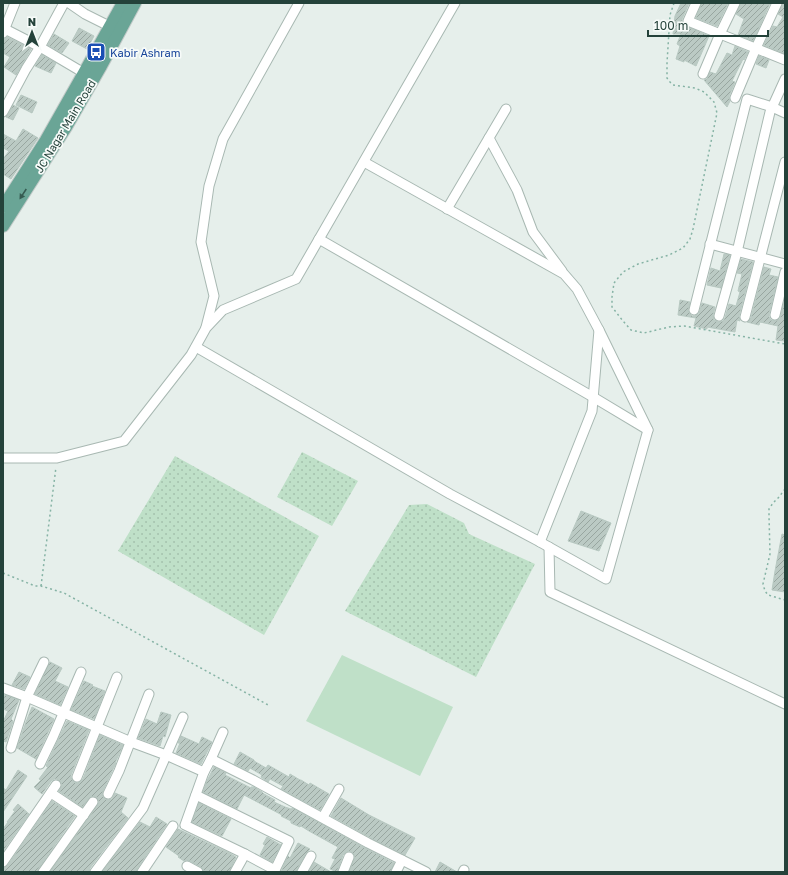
<svg xmlns="http://www.w3.org/2000/svg" width="788" height="875" font-family="'Golos Text',sans-serif">
<style>
.park{fill:url(#park-dots)}
.pitch{fill:#bfe0c8}
.building{fill:url(#building-hatch);stroke:#b8c9c2}
.lines{fill:none;stroke-linecap:round;stroke-linejoin:round}
.minor-casing{stroke:#a8b8b2;stroke-width:11}
.major-casing{stroke:#c2cac8;stroke-width:14}
.path{stroke:#86b3a5;stroke-width:1.5;stroke-dasharray:2 3;stroke-linecap:butt}
.minor{stroke:#fff;stroke-width:9}
.major{stroke:#6aa596;stroke-width:12}
.oneway{fill:#365b51}
.labels{text-anchor:middle;dominant-baseline:central;stroke-width:3.5;stroke-linejoin:round;paint-order:stroke}
.transit-label{font-size:11px;fill:#164399;stroke:#f7fbf9;text-anchor:start}
.street-label{font-size:11px;fill:#24423a;stroke:#f7fbf9}
</style>
<defs>
<pattern id="park-dots" width="8" height="8" patternUnits="userSpaceOnUse"><rect width="8" height="8" fill="#bfe0c8"/><path d="M2 2h.1M6 6h.1" fill="none" stroke="#a4c1ad" stroke-width="1.8" stroke-linecap="round"/></pattern>
<pattern id="building-hatch" width="6" height="6" patternUnits="userSpaceOnUse"><rect width="6" height="6" fill="#bbcac4"/><path d="M-1 1l2-2M0 6l6-6M5 7l2-2" fill="none" stroke="#98a6a0"/></pattern>
</defs>
<rect width="100%" height="100%" fill="#e6efeb"/>
<g class="park">
<polygon points="302,452 358,481 332,526 277,497"/>
<polygon points="175,456 319,536 264,635 118,551"/>
<polygon points="427,504 464,523 469,534 535,564 476,677 345,611 409,505"/>
</g>
<polygon class="pitch" points="342,655 453,707 420,776 306,721"/>
<g class="building">
<polygon points="681,3 689,3 682,19 682,22 684,25 709,36 696,66 684,60 684,62 676,59 680,46 677,44 681,34 673,34 675,16"/>
<polygon points="702,3 728,3 717,26 696,18"/>
<polygon points="741,3 770,3 753,41 738,35 744,19 736,14"/>
<polygon points="783,3 785,3 785,54 764,45 773,26 777,27 783,17 778,14"/>
<polygon points="79,28 94,36 87,49 72,41"/>
<polygon points="54,34 69,43 62,53 48,45"/>
<polygon points="7,37 31,49 16,75 4,67 10,57 3,53 3,39"/>
<polygon points="735,46 748,52 744,60 743,59 732,81 735,82 729,96 730,101 727,107 704,80 707,79 710,72 716,74 727,53 732,55"/>
<polygon points="42,55 56,63 51,73 35,66"/>
<polygon points="759,56 769,60 766,68 756,64"/>
<polygon points="21,95 37,102 32,113 16,105"/>
<polygon points="13,105 19,108 13,120 6,117 8,115"/>
<polygon points="23,129 38,138 11,179 3,174 3,159 9,151 3,148 3,134 16,141"/>
<polygon points="724,254 730,255 721,288 707,285 711,268 720,271"/>
<polygon points="741,259 753,262 739,316 740,321 737,320 735,332 707,327 707,329 694,326 696,318 678,315 680,300 690,302 688,311 690,314 692,316 695,316 699,314 702,303 715,307 713,315 714,320 718,322 723,321 725,318 729,304 736,306 740,292 738,291 742,274 737,273"/>
<polygon points="764,267 771,269 769,275 778,277 769,314 769,317 771,320 776,321 780,319 785,298 785,341 776,340 778,326 760,322 759,325 747,322 751,318"/>
<polygon points="581,511 611,523 599,551 568,541"/>
<polygon points="782,534 785,535 785,592 772,590 775,571"/>
<polygon points="50,662 62,668 55,681 68,687 60,705 35,694"/>
<polygon points="19,672 30,677 24,689 12,685"/>
<polygon points="84,681 93,685 92,686 105,691 94,719 71,710"/>
<polygon points="5,695 19,700 11,719 13,721 6,742 3,741 3,722 8,711 3,709 3,700"/>
<polygon points="32,707 54,719 36,759 17,748 26,722"/>
<polygon points="161,712 171,715 165,737 163,736 160,746 138,738 146,719 157,724"/>
<polygon points="67,721 89,730 71,775 71,778 74,782 78,783 83,779 100,735 123,745 115,763 116,763 113,769 103,791 102,795 105,799 108,800 112,799 115,793 127,798 121,812 128,818 90,868 89,872 50,872 98,805 99,802 98,799 94,796 90,797 82,807 59,791 62,785 61,782 57,779 54,779 51,781 42,794 34,787 41,780 39,779 48,767 46,766"/>
<polygon points="181,736 199,744 202,737 212,742 201,764 176,753 180,743 178,743"/>
<polygon points="240,752 254,760 254,761 266,768 268,765 289,777 290,774 300,780 301,780 309,785 310,783 329,794 320,810 281,789 283,786 270,779 268,782 261,777 262,775 250,768 248,771 234,764"/>
<polygon points="214,767 226,773 225,775 251,788 251,787 254,787 262,792 264,794 275,800 274,802 285,807 291,809 293,808 365,848 394,863 390,872 349,872 355,857 353,853 349,851 346,852 343,855 337,872 330,869 335,859 332,858 338,847 309,831 301,826 300,827 291,823 291,821 281,816 282,815 244,795 237,809 203,792 207,781"/>
<polygon points="18,770 27,776 3,812 3,788 6,790"/>
<polygon points="341,798 369,815 415,838 405,855 371,838 331,816"/>
<polygon points="52,801 75,816 38,869 37,872 3,872 3,868 8,865"/>
<polygon points="199,803 231,819 222,836 192,822"/>
<polygon points="18,804 29,814 3,851 3,829 8,822 7,822 15,811 13,810"/>
<polygon points="156,817 167,824 137,869 136,872 102,872 140,822 150,827"/>
<polygon points="178,829 229,853 236,857 229,872 204,872 203,869 201,867 190,861 186,860 184,861 178,857 179,856 166,847"/>
<polygon points="267,837 281,845 272,862 260,855 265,845 263,844"/>
<polygon points="298,843 310,849 306,853 297,869 296,872 281,872 288,856 290,858"/>
<polygon points="314,862 331,872 309,872"/>
<polygon points="440,862 457,872 435,872"/>
</g>
<g class="lines">
<g class="minor-casing">
<g id="minor">
<polyline points="69,3 85,14 115,29"/>
<polyline points="696,3 688,21 785,60"/>
<polyline points="3,28 40,47 89,76"/>
<polyline points="3,33 15,3"/>
<polyline points="703,74 720,34 735,3"/>
<polyline points="735,98 756,48 777,3"/>
<polyline points="3,112 26,69 40,47 64,3"/>
<polyline points="489,138 517,190 533,232 562,271"/>
<polyline points="364,162 564,274 577,289 599,330 648,430 606,579 540,542"/>
<polyline points="447,209 506,109"/>
<polyline points="319,239 593,397 648,430"/>
<polyline points="710,244 785,264"/>
<polyline points="694,310 747,99 772,107 785,113"/>
<polyline points="775,315 785,272"/>
<polyline points="719,316 737,252 770,112 785,79"/>
<polyline points="745,317 785,162"/>
<polyline points="206,327 214,296 201,242 209,186 223,139 299,3"/>
<polyline points="196,347 450,494 540,542 592,411 599,330"/>
<polyline points="3,458 57,458 124,441 191,355 206,328 223,310 296,279 455,3"/>
<polyline points="549,547 550,592 785,704"/>
<polyline points="3,688 27,697 131,742 166,755 204,772 211,759 253,780 368,843 426,872"/>
<polyline points="11,748 27,697 44,662"/>
<polyline points="211,759 223,732"/>
<polyline points="40,764 53,737 81,672"/>
<polyline points="204,772 185,825 245,854 275,870"/>
<polyline points="77,777 117,677"/>
<polyline points="51,793 84,815"/>
<polyline points="108,794 119,771 149,694"/>
<polyline points="196,795 289,841 274,872"/>
<polyline points="323,817 339,789"/>
<polyline points="3,862 56,785"/>
<polyline points="187,866 198,872"/>
<polyline points="43,872 93,802"/>
<polyline points="95,872 143,808 183,717"/>
<polyline points="142,872 173,826"/>
<polyline points="235,872 245,854"/>
<polyline points="302,872 311,856"/>
<polyline points="343,872 349,857"/>
<polyline points="396,872 402,860"/>
<polyline points="463,872 464,870"/>
</g>
</g>
<g class="major-casing">
<g id="major">
<polyline points="3,207 46,140 84,73 123,3"/>
<polyline points="3,226 66,127 101,66 135,3"/>
</g>
</g>
<g class="path">
<polyline points="674,3 670,15 667,63 667,78 670,82 673,85 695,88 704,92 714,102 717,113 693,229 690,239 683,248 669,255 638,264 623,272 614,283 612,297 612,307 623,321 631,330 644,333 669,327 684,326 785,344"/>
<polyline points="785,489 779,497 773,503 769,509 769,516 770,554 763,584 765,591 768,595 785,600"/>
<polyline points="3,573 35,586 41,586 64,593 270,706"/>
<polyline points="41,586 56,467"/>
</g>
<use href="#minor" class="minor"/>
<use href="#major" class="major"/>
</g>
<defs><path id="oneway-solid" d="M-6-.8H1V-3.2L6.5 0L1 3.2V.8H-6Z"/></defs>
<use class="oneway" href="#oneway-solid" transform="translate(23 194) rotate(123)"/>
<defs>
<g id="bus-square" transform="scale(1)"><rect x="-9" y="-9" width="18" height="18" rx="4" fill="#1a4fb4" stroke="#f7fbf9"/><path d="M-5-6H5V4H4V6H2V4H-2V6H-4V4H-5ZM-3.5-4V0h7V-4ZM-3.5 1.2v1.5H-2V1.2ZM2 1.2v1.5H3.5V1.2Z" fill="#fff"/></g>
</defs>
<g fill-rule="evenodd">
<use href="#bus-square" x="96" y="52"/>
</g>
<g class="labels">
<g class="transit-label">
<text x="110" y="52">Kabir Ashram</text>
</g>
<g class="street-label">
<text transform="translate(65 126) rotate(-59)">JC Nagar Main Road</text>
</g>
</g>
<rect width="788" height="875" fill="none" stroke="#24423a" stroke-width="8"/>
<g transform="translate(32 32)" stroke="#f7fbf9" stroke-width="3" paint-order="stroke">
<path d="M0-3L7 15L0 10L-7 15Z" fill="#24423a"/>
<text y="-6" font-size="11" font-weight="bold" text-anchor="middle" fill="#24423a">N</text>
</g>
<path d="M648 30v6h120v-6" fill="none" stroke="#24423a" stroke-width="2"/>
<text x="654" y="30" font-size="12" fill="#24423a" stroke="#f7fbf9" stroke-width="3" paint-order="stroke">100 m</text>
</svg>
